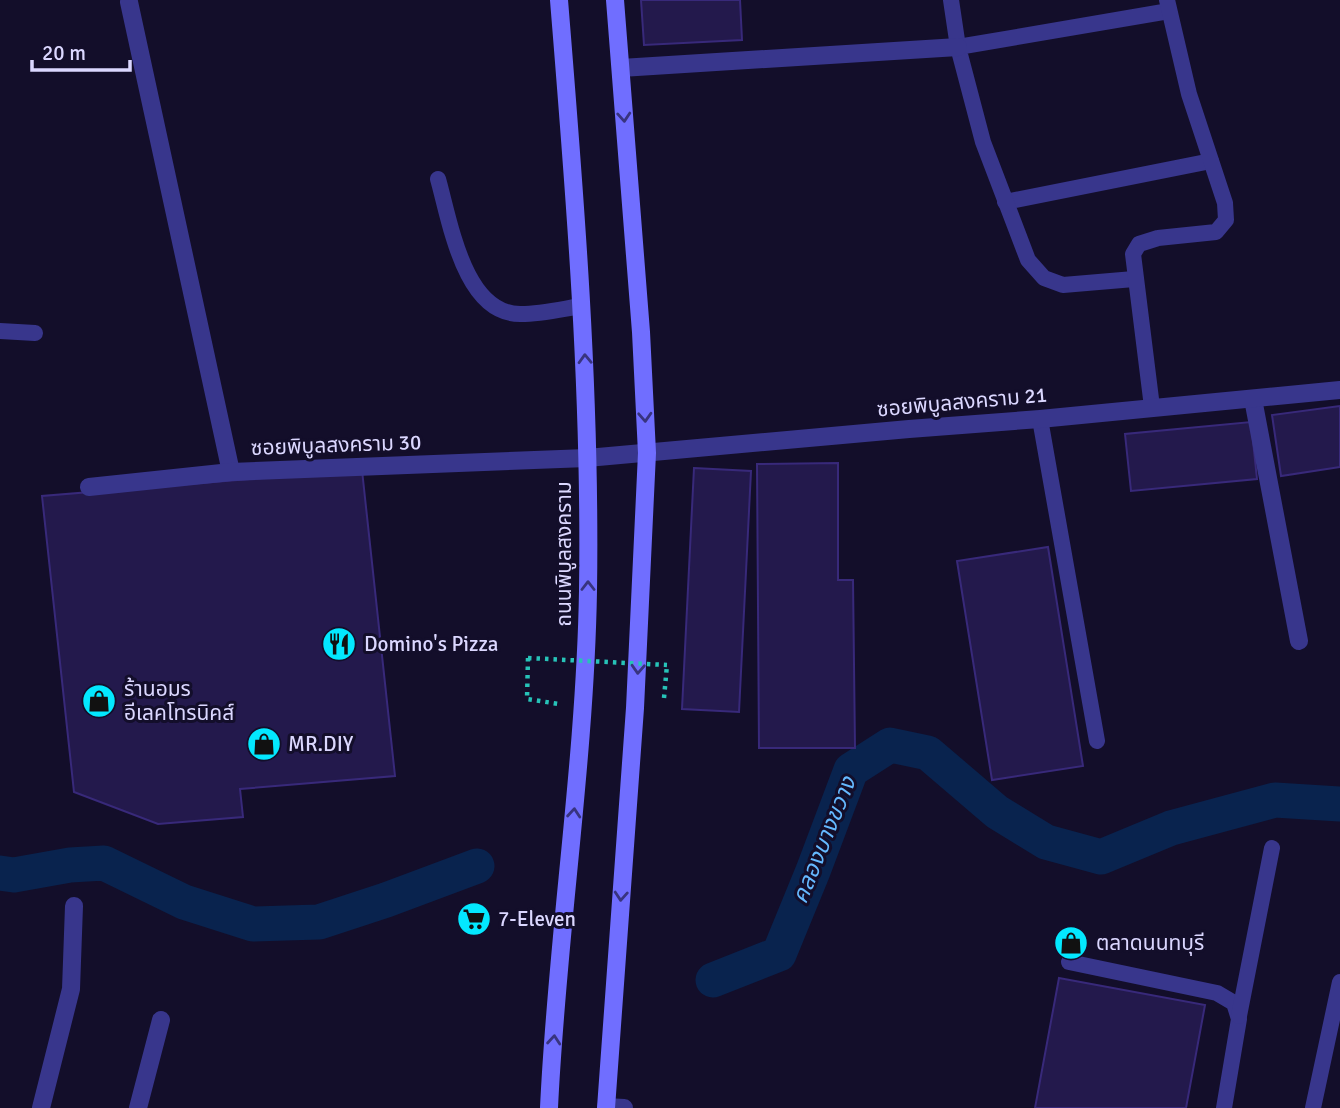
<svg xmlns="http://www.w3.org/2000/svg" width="1340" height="1108" font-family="Signika,'Noto Sans Thai',sans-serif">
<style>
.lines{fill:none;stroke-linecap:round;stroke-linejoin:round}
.canal{stroke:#09234e;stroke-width:35}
.building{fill:#23194c;stroke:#38297a;stroke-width:2}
.path{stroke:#27c3b8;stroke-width:4.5;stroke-dasharray:3.5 5;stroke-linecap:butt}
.service{stroke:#38368c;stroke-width:16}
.minor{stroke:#38368c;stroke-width:18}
.secondary{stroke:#706eff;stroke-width:18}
.path-bridge{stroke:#27c3b8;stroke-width:4.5;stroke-dasharray:3.5 5;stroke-linecap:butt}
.oneway{stroke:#38347f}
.labels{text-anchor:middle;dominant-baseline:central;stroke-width:6;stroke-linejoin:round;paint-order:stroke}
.street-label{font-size:21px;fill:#dbd7ff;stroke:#130e2a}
.poi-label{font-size:21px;fill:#dbd7ff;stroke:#130e2a;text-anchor:start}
.water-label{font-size:23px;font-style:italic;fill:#65b9ff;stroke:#130e2a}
</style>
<rect width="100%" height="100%" fill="#130e2a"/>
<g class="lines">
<g class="canal">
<polyline points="0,873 14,875 70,865 104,863 184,902 253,924 319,922 386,900 477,866"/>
<polyline points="713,980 779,954 813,871 851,770 890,745 928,753 997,812 1046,842 1101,857 1171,828 1275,800 1340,804"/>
</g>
</g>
<g class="building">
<polygon points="641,0 740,0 742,40 644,45"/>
<polygon points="1340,406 1340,467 1281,476 1272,415"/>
<polygon points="1251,422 1257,479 1131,491 1125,434"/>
<polygon points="838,463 838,580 853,580 855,748 759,748 757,464"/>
<polygon points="694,468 751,471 739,712 682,709"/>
<polygon points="362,470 395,776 240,789 243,817 158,824 74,792 42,496"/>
<polygon points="1048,547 1083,766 992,780 957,561"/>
<polygon points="1059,978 1205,1005 1186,1108 1035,1108"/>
</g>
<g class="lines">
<g class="path">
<polyline points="528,658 527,699 559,704"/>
<polyline points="664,698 667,665"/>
</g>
<g class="service">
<polyline points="951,0 958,47"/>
<path d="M 438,179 C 450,221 464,315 521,314 C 541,314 562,309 581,306"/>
<polyline points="1005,202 1211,161"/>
<polyline points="1134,279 1063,285 1044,278 1028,260 983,142 958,47 1169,11"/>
<polyline points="0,331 35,333"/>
<polyline points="1152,407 1133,254 1139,244 1158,238 1216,232 1226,220 1225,203 1189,94 1167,0"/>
<polyline points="1040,419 1097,741"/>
<polyline points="1069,962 1217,993 1234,1003 1239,1019 1224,1108"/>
<polyline points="1239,1016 1272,848"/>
<polyline points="1313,1108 1340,982"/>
</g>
<g class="minor">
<polyline points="129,2 231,472"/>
<polyline points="621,68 958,47"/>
<polyline points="1253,399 1299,641"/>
<polyline points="89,487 231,472 587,458 909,429 1040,419 1340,390"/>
<polyline points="606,1107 624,1108"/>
<polyline points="41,1108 71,989 74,906"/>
<polyline points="138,1108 161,1020"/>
</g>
<g class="secondary">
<path d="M 549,1108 C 557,935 585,764 588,591 C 591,393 575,196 559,0"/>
<polyline points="606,1108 635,708 647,453 641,332 615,0"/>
</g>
<polyline class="path-bridge" points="528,658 667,665"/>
</g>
<defs><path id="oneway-chevron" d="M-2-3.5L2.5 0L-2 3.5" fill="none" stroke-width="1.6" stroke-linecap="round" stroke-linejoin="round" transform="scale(1.75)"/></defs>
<g class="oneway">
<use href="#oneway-chevron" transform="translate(624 117) rotate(86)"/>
<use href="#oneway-chevron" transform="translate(585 359) rotate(-92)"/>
<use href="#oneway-chevron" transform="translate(645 417) rotate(87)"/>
<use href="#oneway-chevron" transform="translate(588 586) rotate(-90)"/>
<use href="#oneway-chevron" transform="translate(638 669) rotate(93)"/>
<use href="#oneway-chevron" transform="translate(574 813) rotate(-85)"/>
<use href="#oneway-chevron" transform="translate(621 896) rotate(94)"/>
<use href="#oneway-chevron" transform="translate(554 1040) rotate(-85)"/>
</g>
<defs>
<g id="restaurant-disc" transform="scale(1.75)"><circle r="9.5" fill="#03e8ff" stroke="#130e2a"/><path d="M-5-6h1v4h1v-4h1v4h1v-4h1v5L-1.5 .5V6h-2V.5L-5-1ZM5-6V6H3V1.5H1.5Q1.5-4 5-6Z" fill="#111"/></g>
<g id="shop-disc" transform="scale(1.75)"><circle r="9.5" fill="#03e8ff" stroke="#130e2a"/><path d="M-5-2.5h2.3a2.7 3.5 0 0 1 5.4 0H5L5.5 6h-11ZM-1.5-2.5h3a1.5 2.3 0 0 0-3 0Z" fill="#111"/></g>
<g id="supermarket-disc" transform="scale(1.75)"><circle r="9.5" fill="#03e8ff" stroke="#130e2a"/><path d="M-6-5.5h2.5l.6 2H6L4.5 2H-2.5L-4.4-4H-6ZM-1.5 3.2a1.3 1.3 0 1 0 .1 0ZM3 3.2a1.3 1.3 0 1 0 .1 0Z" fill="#111"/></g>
</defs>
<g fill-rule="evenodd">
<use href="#restaurant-disc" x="339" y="644"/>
<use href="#shop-disc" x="99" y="701"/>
<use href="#shop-disc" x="264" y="744"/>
<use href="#supermarket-disc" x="474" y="919"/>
<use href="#shop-disc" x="1071" y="943"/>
</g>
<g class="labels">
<g class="street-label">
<text transform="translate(962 402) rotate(-5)">ซอยพิบูลสงคราม 21</text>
<text transform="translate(336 445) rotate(-2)">ซอยพิบูลสงคราม 30</text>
<text transform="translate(564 554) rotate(-90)">ถนนพิบูลสงคราม</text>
</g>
<g class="poi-label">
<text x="364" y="644">Domino's Pizza</text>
<text x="124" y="689">ร้านอมร<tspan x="124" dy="24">อีเลคโทรนิคส์</tspan></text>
<text x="288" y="744">MR.DIY</text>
<text x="498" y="919">7-Eleven</text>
<text x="1096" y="943">ตลาดนนทบุรี</text>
</g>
<g class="water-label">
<text transform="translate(824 840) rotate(-68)">คลองบางขวาง</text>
</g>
</g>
<path d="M32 60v10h98v-10" fill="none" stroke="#dbd7ff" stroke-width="3.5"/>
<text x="42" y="60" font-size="21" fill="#dbd7ff" stroke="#130e2a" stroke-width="5" paint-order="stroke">20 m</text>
</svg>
